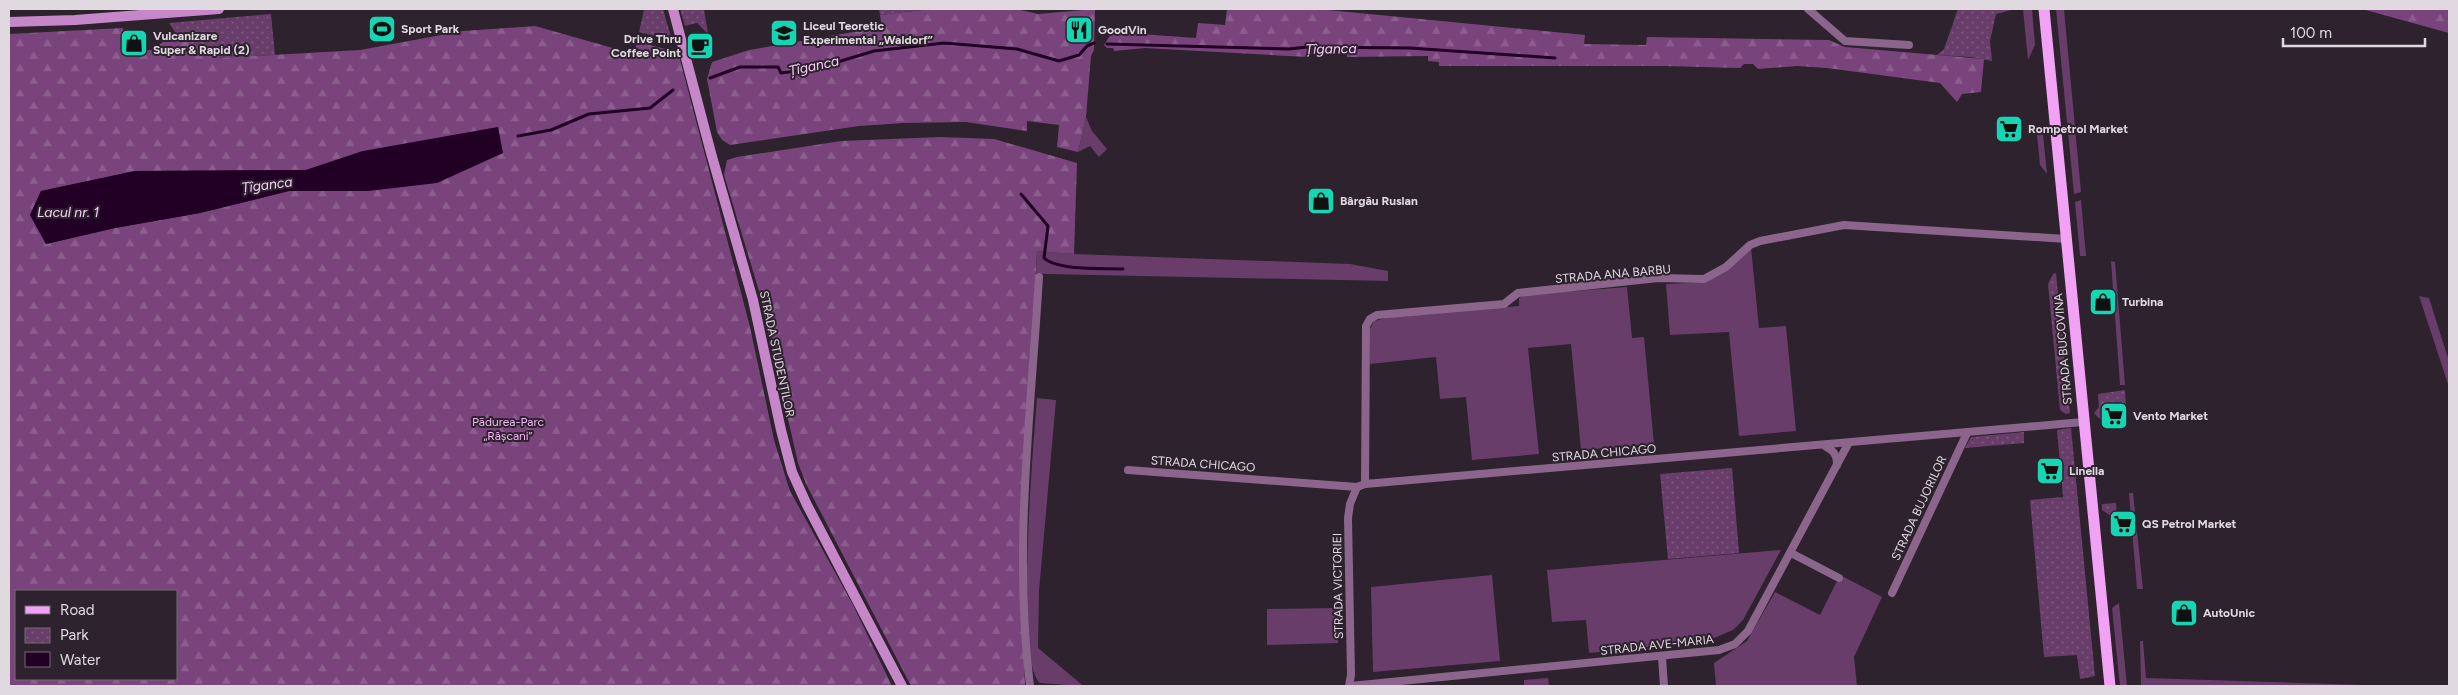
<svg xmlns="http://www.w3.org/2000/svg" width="2458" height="695" font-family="Figtree,sans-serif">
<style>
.grass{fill:#683d6a}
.forest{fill:url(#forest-firs);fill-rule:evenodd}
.park{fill:url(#park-dots)}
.water{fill:#220025}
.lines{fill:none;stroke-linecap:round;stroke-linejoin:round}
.stream{stroke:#220025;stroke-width:3}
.street{stroke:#8b658c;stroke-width:8}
.secondary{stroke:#c587c7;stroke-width:10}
.primary{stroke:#f2a2f5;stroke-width:11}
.labels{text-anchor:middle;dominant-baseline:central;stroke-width:4;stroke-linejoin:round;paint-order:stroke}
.poi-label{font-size:12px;font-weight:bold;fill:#e0d9e0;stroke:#2d222d;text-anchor:start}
.street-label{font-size:12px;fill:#e0d9e0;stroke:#2d222d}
.park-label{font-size:12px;fill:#f5b7f7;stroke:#2d222d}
.water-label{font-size:14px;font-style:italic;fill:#fccdfd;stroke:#2d222d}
</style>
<defs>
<pattern id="forest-firs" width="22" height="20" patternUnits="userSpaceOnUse" patternTransform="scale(1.25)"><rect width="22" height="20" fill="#79447c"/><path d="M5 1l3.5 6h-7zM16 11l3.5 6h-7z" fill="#8c5e8e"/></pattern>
<pattern id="park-dots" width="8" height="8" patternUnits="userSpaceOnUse" patternTransform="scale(1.25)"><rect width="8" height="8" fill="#683d6a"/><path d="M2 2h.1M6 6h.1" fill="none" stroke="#7d587f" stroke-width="1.8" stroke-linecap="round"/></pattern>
</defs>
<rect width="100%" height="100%" fill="#2d222d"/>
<g class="grass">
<polygon points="2023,9 2032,9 2035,45 2028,60"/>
<polygon points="2056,9 2064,9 2081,192 2074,194"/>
<polygon points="1086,117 1092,131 1107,149 1099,157 1090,146 1078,152"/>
<polygon points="2043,134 2047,174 2040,165 2037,135"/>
<polygon points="2081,200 2086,256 2080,256 2075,202"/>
<polygon points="1751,247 1759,328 1786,326 1796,431 1739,436 1729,332 1670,335 1666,284 1707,282"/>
<polygon points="1037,251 1074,254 1350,264 1388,271 1388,281 1046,274 1036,273"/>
<polygon points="2111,261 2115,262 2125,385 2120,385"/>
<polygon points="1627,287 1632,338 1644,337 1654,444 1581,450 1571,344 1528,348 1539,454 1472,460 1466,397 1440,399 1436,357 1370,364 1370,329 1374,321 1390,317 1519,306 1519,298 1524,295"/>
<polygon points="2419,296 2429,298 2449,361 2449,387"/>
<path d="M 1037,398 L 1056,400 L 1039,591 L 1038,648 L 1081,684 L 1081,686 L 1040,683 C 1014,662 1034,440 1037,398 Z"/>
<polygon points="2129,493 2133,493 2143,589 2137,589"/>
<polygon points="1781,550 1743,620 1733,630 1707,641 1589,653 1586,620 1552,622 1547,570"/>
<polygon points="1492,575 1500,661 1373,672 1371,587"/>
<polygon points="1844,577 1882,597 1854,657 1857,686 1716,686 1714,663 1747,641 1775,592 1820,615 1836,583"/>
<polygon points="2119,603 2127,686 2120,686 2112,608"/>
<polygon points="1338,608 1338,643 1267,645 1267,609"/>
<polygon points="2140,641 2143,641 2146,678 2396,686 2141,686"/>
<polygon points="1548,678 1549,686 1524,686 1524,680"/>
</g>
<g class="forest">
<polygon points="931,9 1016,9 1038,14 1095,9 1094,50 1091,56 1086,117 1078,152 1057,147 1059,125 1027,121 1027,131 966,122 904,123 859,126 730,145 722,140 717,132 707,79 712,62 749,50 882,27 880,15"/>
<polygon points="1227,9 1318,9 1585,35 1584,44 1646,45 1647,37 1829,40 1845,47 1984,59 1981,92 1962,94 1957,102 1940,83 1827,68 1797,66 1758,69 1753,64 1744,64 1740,68 1665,66 1439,66 1439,62 1428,61 1428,56 1347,57 1347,51 1328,50 1328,53 1308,54 1308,57 1145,48 1114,51 1113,48 1107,48 1104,45 1112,32 1196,38 1198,23 1225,25"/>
<polygon points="2362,9 2449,10 2449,33"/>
<path d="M 535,26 L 634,54 L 637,42 L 678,52 L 750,327 L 774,440 L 790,491 L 852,603 L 892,686 L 9,686 L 9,34 L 123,28 L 126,51 L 153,50 L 175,32 L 216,58 L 360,50 L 463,31 ZM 363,151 L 368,191 L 289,191 L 200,213 L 115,228 L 46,244 L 30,215 L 41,191 L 135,171 L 306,170 ZM 16,591 L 176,591 L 176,679 L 16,679 Z"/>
<polygon points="940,137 994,139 1077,163 1074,254 1037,251 1020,562 1025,686 911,686 806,484 798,463 759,291 724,175 727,160 737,157 841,141"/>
</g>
<g class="park">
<polygon points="640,9 663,9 671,37 667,39 639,32 644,10"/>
<polygon points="680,9 704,9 708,34 697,23 685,26"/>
<polygon points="879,9 931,9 880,15"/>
<polygon points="1958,9 2015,9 1996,14 1990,41 1992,61 1970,57 1937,55 1944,49"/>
<polygon points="271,14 275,55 215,58 175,32 169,23"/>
<polygon points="2056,273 2070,413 2066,414 2060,410 2048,284 2053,274"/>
<polygon points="2125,390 2127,423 2121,422 2119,404 2107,406 2109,424 2107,426 2094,413 2099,407 2098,394"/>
<polygon points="2071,428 2095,676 2080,679 2077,655 2044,657 2030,500 2063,497 2057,430"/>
<polygon points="2024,432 2024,443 1965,448 1971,437"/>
<polygon points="1732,468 1739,553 1668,559 1660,474"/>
<polygon points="2116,503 2117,520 2102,510 2102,504"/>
</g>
<polygon class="water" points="498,127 503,153 437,183 368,191 289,191 200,213 115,228 46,244 30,215 41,191 135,171 306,170 363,151"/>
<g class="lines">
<g class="stream">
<polyline points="1107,44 1289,49 1307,47 1410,48 1555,58"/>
<polyline points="710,78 740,67 778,67 781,73 818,68 874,51 944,43 1017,49 1059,61 1079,55 1087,46 1094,43"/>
<polyline points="518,136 551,130 589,114 650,108 673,90"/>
<path d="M 1021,194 L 1048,226 L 1044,258 C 1058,271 1104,268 1123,269"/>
</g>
<g class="street">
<polyline points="1808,9 1845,41 1909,45"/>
<path d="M 1825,446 C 1834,451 1837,455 1837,465"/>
<polyline points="1128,470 1357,487 1365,484 2083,422"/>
<polyline points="1365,484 1366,326 1370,319 1377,315 1504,304 1518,293 1658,278 1704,279 1726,267 1750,245 1760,241 1844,225 2066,239"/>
<polyline points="1791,553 1839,578"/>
<polyline points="1892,593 1967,433"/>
<polyline points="1662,657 1664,686"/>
<path d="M 1030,686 C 1013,550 1031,413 1039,277"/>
<polyline points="1349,686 1351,675 1348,518 1350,504 1357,487"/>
<polyline points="1350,686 1719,650 1735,644 1748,631 1848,444"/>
</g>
<g class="secondary">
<polyline points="673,9 711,153 753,300 781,430 792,472 807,505 902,686"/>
<polyline points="9,22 75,20 219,9"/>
</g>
<polyline class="primary" points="2044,9 2110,686"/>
</g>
<defs>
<g id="stadium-square" transform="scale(1.4375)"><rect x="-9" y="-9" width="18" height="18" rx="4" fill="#16d5b3" stroke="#2d222d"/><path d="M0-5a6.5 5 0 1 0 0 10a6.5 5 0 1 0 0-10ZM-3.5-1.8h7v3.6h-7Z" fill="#111"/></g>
<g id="restaurant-square" transform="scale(1.4375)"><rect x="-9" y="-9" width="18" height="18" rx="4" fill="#16d5b3" stroke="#2d222d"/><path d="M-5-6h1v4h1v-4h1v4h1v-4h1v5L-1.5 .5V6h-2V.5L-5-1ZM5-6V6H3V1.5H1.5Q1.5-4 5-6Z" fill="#111"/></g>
<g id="school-square" transform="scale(1.4375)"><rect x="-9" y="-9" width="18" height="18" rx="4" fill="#16d5b3" stroke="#2d222d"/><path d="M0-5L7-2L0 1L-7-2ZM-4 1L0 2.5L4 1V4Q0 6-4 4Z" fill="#111"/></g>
<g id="shop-square" transform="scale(1.4375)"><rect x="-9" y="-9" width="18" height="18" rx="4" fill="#16d5b3" stroke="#2d222d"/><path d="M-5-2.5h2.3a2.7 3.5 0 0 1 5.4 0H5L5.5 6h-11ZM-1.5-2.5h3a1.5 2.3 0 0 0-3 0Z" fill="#111"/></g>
<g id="cafe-square" transform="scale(1.4375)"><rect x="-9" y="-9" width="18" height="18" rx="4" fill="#16d5b3" stroke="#2d222d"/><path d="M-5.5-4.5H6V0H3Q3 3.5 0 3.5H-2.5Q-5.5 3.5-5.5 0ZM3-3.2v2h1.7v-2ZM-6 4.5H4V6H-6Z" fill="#111"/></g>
<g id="supermarket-square" transform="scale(1.4375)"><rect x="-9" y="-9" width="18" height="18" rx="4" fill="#16d5b3" stroke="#2d222d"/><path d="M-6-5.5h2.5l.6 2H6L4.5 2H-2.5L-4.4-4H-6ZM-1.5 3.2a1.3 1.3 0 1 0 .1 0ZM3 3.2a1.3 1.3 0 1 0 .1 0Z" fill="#111"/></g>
</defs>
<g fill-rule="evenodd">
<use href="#stadium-square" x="382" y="29"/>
<use href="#restaurant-square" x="1079" y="30"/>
<use href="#school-square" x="784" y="33"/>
<use href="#shop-square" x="134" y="43"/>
<use href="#cafe-square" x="700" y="46"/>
<use href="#supermarket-square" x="2009" y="129"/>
<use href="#shop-square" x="1321" y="201"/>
<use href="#shop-square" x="2103" y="302"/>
<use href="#supermarket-square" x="2114" y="416"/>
<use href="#supermarket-square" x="2050" y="471"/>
<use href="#supermarket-square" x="2123" y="524"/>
<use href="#shop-square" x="2184" y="613"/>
</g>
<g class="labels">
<g class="poi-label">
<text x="803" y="26">Liceul Teoretic<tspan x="803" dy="14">Experimental „Waldorf”</tspan></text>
<text x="401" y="29">Sport Park</text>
<text x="1098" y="30">GoodVin</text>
<text x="153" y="36">Vulcanizare<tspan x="153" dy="14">Super &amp; Rapid (2)</tspan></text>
<text x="681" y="39" text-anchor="end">Drive Thru<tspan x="681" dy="14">Coffee Point</tspan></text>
<text x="2028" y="129">Rompetrol Market</text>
<text x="1340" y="201">Bârgău Ruslan</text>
<text x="2122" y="302">Turbina</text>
<text x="2133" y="416">Vento Market</text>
<text x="2069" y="471">Linella</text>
<text x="2142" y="524">QS Petrol Market</text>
<text x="2203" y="613">AutoUnic</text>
</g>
<g class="street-label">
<text transform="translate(1613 274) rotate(-5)">STRADA ANA BARBU</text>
<text transform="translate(2063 349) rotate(-95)">STRADA BUCOVINA</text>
<text transform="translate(777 354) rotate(78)">STRADA STUDENȚILOR</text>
<text transform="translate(1604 453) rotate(-5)">STRADA CHICAGO</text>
<text transform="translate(1203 464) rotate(4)">STRADA CHICAGO</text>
<text transform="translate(1919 508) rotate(-65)">STRADA BUJORILOR</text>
<text transform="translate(1338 586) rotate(-91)">STRADA VICTORIEI</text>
<text transform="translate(1657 645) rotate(-6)">STRADA AVE-MARIA</text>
</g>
<g class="park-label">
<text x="508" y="422">Pădurea-Parc<tspan x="508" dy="14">„Râșcani”</tspan></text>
</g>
<g class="water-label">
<text transform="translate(1331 49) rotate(-1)">Țîganca</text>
<text transform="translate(814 66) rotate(-12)">Țîganca</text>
<text transform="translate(267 185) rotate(-7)">Țîganca</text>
<text x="68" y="212">Lacul nr. 1</text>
</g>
</g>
<rect width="2458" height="695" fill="none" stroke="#e0d9e0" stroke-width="20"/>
<rect x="15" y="590" width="162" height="90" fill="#2d222d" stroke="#756b75"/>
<rect x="25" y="606" width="25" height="8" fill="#f2a2f5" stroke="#756b75"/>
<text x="60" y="615" font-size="15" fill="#e0d9e0">Road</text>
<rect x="25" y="628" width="25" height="15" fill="url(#park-dots)" stroke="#756b75"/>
<text x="60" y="640" font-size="15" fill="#e0d9e0">Park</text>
<rect x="25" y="652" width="25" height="15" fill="#220025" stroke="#756b75"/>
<text x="60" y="665" font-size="15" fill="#e0d9e0">Water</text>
<path d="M2283 38v8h142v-8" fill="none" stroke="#e0d9e0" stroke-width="2.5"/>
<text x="2290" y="38" font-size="15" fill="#e0d9e0" stroke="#2d222d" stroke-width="4" paint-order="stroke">100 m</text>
</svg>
